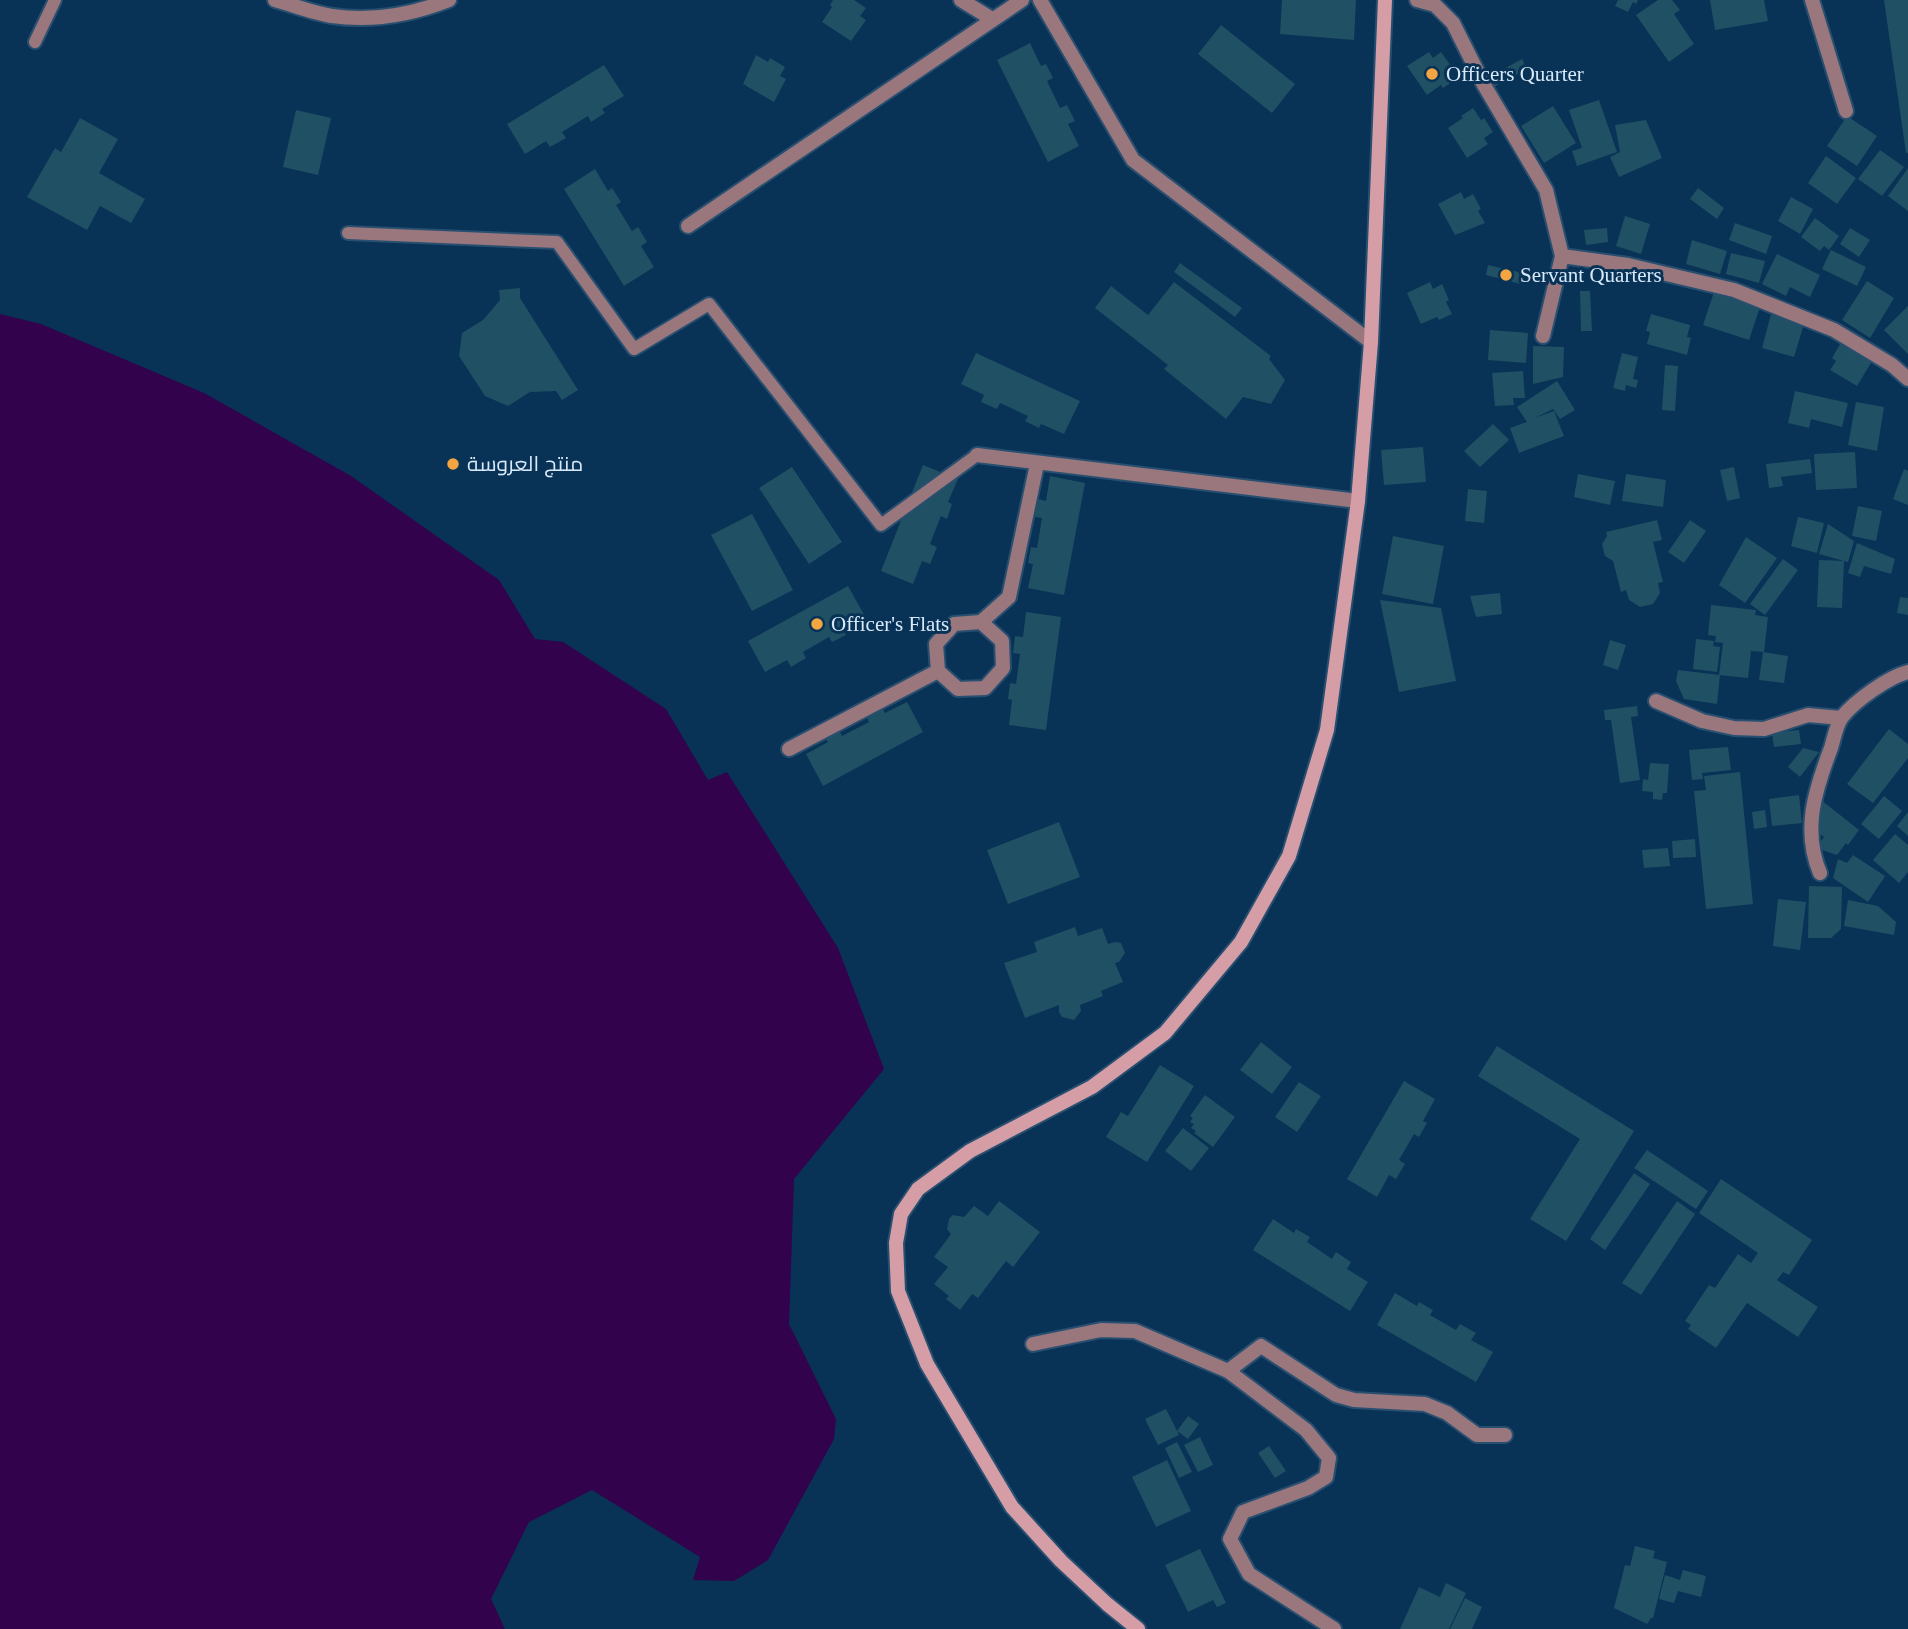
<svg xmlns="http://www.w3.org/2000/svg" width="1908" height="1629" font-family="'Times New Roman',Cairo,serif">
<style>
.water{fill:#32024c}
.building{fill:#205064}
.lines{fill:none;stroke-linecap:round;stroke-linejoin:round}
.service-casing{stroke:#294f70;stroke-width:16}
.pedestrian-casing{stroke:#294f70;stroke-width:18}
.minor-casing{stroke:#294f70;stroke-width:18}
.secondary-casing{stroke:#294f70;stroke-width:18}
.service{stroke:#99777c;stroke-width:12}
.pedestrian{stroke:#99777c;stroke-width:14}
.minor{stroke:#99777c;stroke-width:14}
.secondary{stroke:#d59ea6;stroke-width:14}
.poi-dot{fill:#f2a541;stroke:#083256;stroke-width:2.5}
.labels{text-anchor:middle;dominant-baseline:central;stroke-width:6;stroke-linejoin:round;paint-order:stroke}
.poi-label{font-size:21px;fill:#d8e9fa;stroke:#083256;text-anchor:start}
</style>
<rect width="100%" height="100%" fill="#083256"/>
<polygon class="water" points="0,314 41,324 204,393 351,476 499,580 535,639 563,642 666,709 708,780 727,772 838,948 884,1069 794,1179 789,1324 836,1419 834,1439 768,1560 734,1581 693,1580 700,1557 592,1490 529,1522 491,1599 505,1629 0,1629"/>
<g class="building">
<polygon points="833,0 854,0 866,8 860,16 866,20 851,41 822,22 832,7 830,5"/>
<polygon points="1282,0 1356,0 1354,40 1280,34"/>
<polygon points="1618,0 1638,0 1636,4 1633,2 1628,12 1615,6"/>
<polygon points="1658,0 1672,0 1680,10 1674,14 1694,44 1669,62 1636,15"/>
<polygon points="1710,0 1764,0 1768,21 1715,30"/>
<polygon points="1884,0 1908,0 1908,153 1906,153"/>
<polygon points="1221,25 1295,84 1272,113 1198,54"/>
<polygon points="1030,43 1041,66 1046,64 1053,78 1047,81 1060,108 1067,105 1075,121 1068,124 1079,146 1048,162 997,60"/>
<polygon points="1429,52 1433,58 1441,52 1451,66 1448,68 1455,80 1443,88 1441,85 1427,95 1407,66"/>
<polygon points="756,55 768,62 770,58 785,67 780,76 786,79 774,102 743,84"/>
<polygon points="1522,59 1527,69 1492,88 1487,78"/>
<polygon points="604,65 624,96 602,109 605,113 591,122 588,116 562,132 566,138 550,147 546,141 525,154 507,124"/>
<polygon points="1599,100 1617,152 1577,166 1572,151 1582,148 1569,110"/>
<polygon points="1553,106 1576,143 1544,163 1521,126"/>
<polygon points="1473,108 1481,120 1484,118 1493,132 1484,138 1488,144 1467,158 1448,128 1463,118 1461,116"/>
<polygon points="296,110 331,118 318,175 283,167"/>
<polygon points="1847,116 1877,136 1857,166 1827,146"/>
<polygon points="80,118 118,139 99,173 145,199 131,223 100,206 87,230 27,197 55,148 61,152"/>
<polygon points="1646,120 1662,158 1619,177 1610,157 1620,152 1615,125"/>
<polygon points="1880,150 1904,167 1882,196 1858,179"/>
<polygon points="1826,156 1856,178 1837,204 1808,183"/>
<polygon points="1908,168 1908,211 1888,196"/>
<polygon points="595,169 608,191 612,188 621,202 616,205 632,231 638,227 647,242 641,246 654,267 624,286 564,189"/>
<polygon points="1698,188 1724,208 1717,219 1690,199"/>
<polygon points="1461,192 1464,199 1473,194 1481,209 1478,211 1485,223 1455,235 1438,204"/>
<polygon points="1791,197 1813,209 1800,234 1778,221"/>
<polygon points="1625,216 1650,224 1641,254 1616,246"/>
<polygon points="1815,218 1839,236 1829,250 1824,246 1820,251 1801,237"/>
<polygon points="1735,223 1772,236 1766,254 1729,240"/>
<polygon points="1607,228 1608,242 1586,245 1584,230"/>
<polygon points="1850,228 1870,240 1859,257 1840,244"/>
<polygon points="1692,240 1727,251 1720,274 1686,264"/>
<polygon points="1831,250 1866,267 1857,286 1822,269"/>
<polygon points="1731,253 1765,261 1759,283 1726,274"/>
<polygon points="1777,254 1820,275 1810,297 1790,287 1786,296 1762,284"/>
<polygon points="1180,263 1242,308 1235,317 1174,272"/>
<polygon points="1488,265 1527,274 1524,285 1486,275"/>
<polygon points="1867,281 1894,298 1870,338 1842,320"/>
<polygon points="1174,282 1271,356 1269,359 1285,380 1271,404 1243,397 1226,419 1164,369 1168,365 1095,308 1111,286 1148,315"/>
<polygon points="1430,282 1433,289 1442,284 1449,300 1446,302 1452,314 1439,320 1437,317 1421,324 1407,293"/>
<polygon points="520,288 520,298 578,390 562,400 556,391 530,392 508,406 485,396 459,356 462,333 483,320 500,300 499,290"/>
<polygon points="1715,289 1761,304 1749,340 1703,325"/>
<polygon points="1580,291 1590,291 1592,331 1581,331"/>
<polygon points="1908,306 1908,354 1884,330"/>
<polygon points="1651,314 1690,325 1687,337 1691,338 1687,355 1647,344 1650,332 1646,331"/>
<polygon points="1771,314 1804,324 1794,357 1762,348"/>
<polygon points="1490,330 1528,333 1526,363 1488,360"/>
<polygon points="1843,339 1874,358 1857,386 1830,370 1836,361 1832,358"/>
<polygon points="1533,346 1564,347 1563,377 1533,384"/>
<polygon points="976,353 1080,401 1064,434 1041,424 1039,428 1025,421 1028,416 1000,403 997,409 981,402 984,395 961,384"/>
<polygon points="1622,353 1638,357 1633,379 1638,380 1636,388 1626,385 1625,391 1613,388"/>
<polygon points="1665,365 1678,366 1675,411 1662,410"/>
<polygon points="1523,371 1525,398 1513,398 1514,405 1495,406 1492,373"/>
<polygon points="1557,381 1575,410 1560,419 1553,409 1535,418 1554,411 1564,436 1519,453 1510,428 1527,422 1517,407"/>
<polygon points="1795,391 1848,403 1842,427 1811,419 1809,428 1788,423"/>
<polygon points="1856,402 1884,407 1877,451 1848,445"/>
<polygon points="1493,424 1509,440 1480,467 1464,451"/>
<polygon points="1423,447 1426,482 1384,485 1381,450"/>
<polygon points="1855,452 1857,488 1816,490 1814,454"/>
<polygon points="1810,459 1812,473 1781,477 1783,486 1769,488 1766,464"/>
<polygon points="923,465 958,479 948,502 952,504 947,519 941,516 930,544 937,547 930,564 922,561 913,584 881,571"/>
<polygon points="792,467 842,542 809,564 759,488"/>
<polygon points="1734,467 1740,498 1727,501 1720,470"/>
<polygon points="1904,469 1908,471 1908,505 1893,499"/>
<polygon points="1578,474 1615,481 1610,505 1574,497"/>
<polygon points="1626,474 1666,480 1663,507 1622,501"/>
<polygon points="1050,476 1085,483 1064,595 1028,588 1033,564 1028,563 1031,547 1037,548 1042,518 1035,517 1038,499 1046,501"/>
<polygon points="1468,489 1487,491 1484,523 1465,521"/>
<polygon points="1858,506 1882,511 1876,541 1852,536"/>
<polygon points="752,514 793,590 752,611 711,535"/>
<polygon points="1798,517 1824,523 1817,553 1791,546"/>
<polygon points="1657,520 1662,540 1653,542 1663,582 1658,583 1660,593 1653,604 1640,607 1629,600 1626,590 1621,592 1613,561 1605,556 1602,544 1607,536 1606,532"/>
<polygon points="1690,520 1706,531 1684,563 1668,552"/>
<polygon points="1828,524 1854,541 1848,562 1844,561 1842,608 1817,607 1819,560 1844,561 1819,554"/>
<polygon points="1393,536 1444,546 1433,604 1382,594"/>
<polygon points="1746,537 1777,558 1745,603 1719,585"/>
<polygon points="1857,543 1895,559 1891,574 1864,566 1860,577 1848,573"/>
<polygon points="1783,559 1798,570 1765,615 1750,604"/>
<polygon points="848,586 866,618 844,631 846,635 832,642 829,637 803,652 806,658 791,667 787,660 765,672 748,641"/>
<polygon points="1500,593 1502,614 1476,617 1470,596"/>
<polygon points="1900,597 1908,598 1908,615 1897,613"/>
<polygon points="1380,600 1441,608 1456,681 1399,692"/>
<polygon points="1711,605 1756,610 1755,615 1768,617 1764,652 1751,651 1748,678 1719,675 1723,643 1715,642 1716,636 1708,635"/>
<polygon points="1026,612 1061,617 1046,730 1009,725 1012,700 1008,699 1010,683 1016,684 1020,654 1013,653 1015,636 1023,637"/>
<polygon points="1696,639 1714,641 1713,646 1720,647 1717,672 1693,669"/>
<polygon points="1610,640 1626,645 1618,670 1603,665"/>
<polygon points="1763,652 1788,656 1784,683 1759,680"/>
<polygon points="1678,670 1720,675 1717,704 1684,699 1676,681"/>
<polygon points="907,702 923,732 823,786 806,754 828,742 825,738 839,730 842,736 869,722 866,715 881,706 885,713"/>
<polygon points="1637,706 1638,716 1631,717 1640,780 1620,783 1611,720 1605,720 1604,710"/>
<polygon points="1889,729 1908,744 1908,758 1873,803 1847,784"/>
<polygon points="1799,730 1801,744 1774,747 1772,733"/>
<polygon points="1728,747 1731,770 1702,773 1703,779 1692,780 1689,750"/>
<polygon points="1803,748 1819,752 1800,777 1788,767"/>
<polygon points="1650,763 1669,764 1667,793 1663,793 1662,800 1653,799 1653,792 1642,791 1643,779 1648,780"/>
<polygon points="1740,772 1753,904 1706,909 1694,791 1706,790 1704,776"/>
<polygon points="1799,795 1802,823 1772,826 1769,799"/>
<polygon points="1816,796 1859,830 1848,845 1846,843 1837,855 1816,848 1824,837 1817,832"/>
<polygon points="1884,796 1902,811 1879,839 1861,824"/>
<polygon points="1765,810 1767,827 1754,829 1752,812"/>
<polygon points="1908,812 1908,836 1897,826"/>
<polygon points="1059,822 1080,877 1008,904 987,850"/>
<polygon points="1895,834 1908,845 1908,872 1899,883 1873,860"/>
<polygon points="1695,839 1696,857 1673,858 1672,841"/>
<polygon points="1668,848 1670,866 1644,868 1642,850"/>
<polygon points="1853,855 1885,876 1868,902 1833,878 1838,859 1847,863"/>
<polygon points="1809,886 1842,887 1841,929 1831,938 1808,938"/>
<polygon points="1778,899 1806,902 1800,950 1773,946"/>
<polygon points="1848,900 1878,906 1896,922 1894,935 1844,926"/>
<polygon points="1075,927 1078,936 1102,928 1108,944 1115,942 1121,943 1125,953 1119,962 1115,963 1123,982 1101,991 1103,996 1080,1005 1081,1011 1074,1020 1062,1017 1059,1012 1059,1005 1025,1018 1004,963 1037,952 1034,942"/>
<polygon points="1261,1042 1292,1067 1272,1094 1240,1070"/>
<polygon points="1497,1046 1634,1131 1566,1241 1530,1219 1580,1139 1478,1076"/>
<polygon points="1160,1065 1194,1086 1147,1162 1106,1137 1121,1112 1128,1116"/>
<polygon points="1404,1081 1435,1099 1423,1121 1427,1123 1419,1137 1414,1134 1399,1160 1405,1164 1396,1179 1389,1175 1377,1197 1347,1179"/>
<polygon points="1299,1082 1321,1096 1297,1132 1275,1117"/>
<polygon points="1205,1095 1235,1117 1213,1147 1194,1133 1196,1131 1191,1128 1194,1124 1190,1122 1193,1118 1190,1116"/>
<polygon points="1183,1128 1209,1148 1191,1171 1165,1151"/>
<polygon points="1647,1150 1708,1191 1696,1209 1634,1168"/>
<polygon points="1634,1173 1650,1184 1605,1250 1590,1239"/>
<polygon points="1721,1179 1812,1240 1789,1275 1783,1272 1777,1280 1818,1307 1798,1337 1747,1303 1716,1348 1688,1329 1691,1325 1685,1321 1709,1285 1715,1288 1738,1254 1751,1263 1758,1253 1699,1213"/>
<polygon points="999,1201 1040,1232 1013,1267 1006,1261 978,1298 972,1294 960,1310 946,1299 949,1296 934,1284 948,1267 934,1257 951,1234 947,1229 949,1219 953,1215 964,1217 974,1206 988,1216"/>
<polygon points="1677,1201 1695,1214 1641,1295 1622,1283"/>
<polygon points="1273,1219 1294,1233 1296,1229 1310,1237 1307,1242 1332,1259 1336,1252 1351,1262 1347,1269 1368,1282 1350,1311 1253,1250"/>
<polygon points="1395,1293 1417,1306 1419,1302 1433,1310 1430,1315 1456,1330 1460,1324 1476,1333 1471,1340 1493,1352 1476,1382 1377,1325"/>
<polygon points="1166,1409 1179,1435 1158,1445 1145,1419"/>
<polygon points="1188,1416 1199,1424 1188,1439 1177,1431"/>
<polygon points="1200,1437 1213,1465 1198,1472 1184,1445"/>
<polygon points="1177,1442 1192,1472 1179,1478 1165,1448"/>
<polygon points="1269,1446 1286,1471 1275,1478 1258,1453"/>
<polygon points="1167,1460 1191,1511 1156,1527 1132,1477"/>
<polygon points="1635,1546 1655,1551 1653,1558 1667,1562 1653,1618 1651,1618 1647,1624 1614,1608 1625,1565 1630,1566"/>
<polygon points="1200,1549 1226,1603 1217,1607 1213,1600 1188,1612 1165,1565"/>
<polygon points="1683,1570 1706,1576 1701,1597 1678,1591 1674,1603 1659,1599 1665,1575 1680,1580"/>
<polygon points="1446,1583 1466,1593 1449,1629 1400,1629 1419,1587 1440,1597"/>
<polygon points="1465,1598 1482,1607 1472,1629 1450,1629"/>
</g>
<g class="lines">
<g class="service-casing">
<g id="service">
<polyline points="35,42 55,0"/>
<polyline points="348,233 557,242 634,349 709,304 881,525 977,455"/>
</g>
</g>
<g class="pedestrian-casing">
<polyline id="pedestrian" points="789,749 938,671"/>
</g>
<g class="minor-casing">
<g id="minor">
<path d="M 275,0 C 293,5 313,13 332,16 C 373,22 411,15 449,0"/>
<polyline points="961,0 992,19"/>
<polyline points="1040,0 1133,160 1371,342"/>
<polyline points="1417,0 1435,5 1453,23 1484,85 1546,190 1562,256 1543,336"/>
<polyline points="1812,0 1846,111"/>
<polyline points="688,226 1022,0"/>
<polyline points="1562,256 1628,265 1734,290 1834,330 1892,365 1908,379"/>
<polyline points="977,455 1358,501"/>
<polygon points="981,622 1002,641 1003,668 985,688 958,689 938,671 936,644 954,624"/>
<polyline points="981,622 1009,597 1037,464"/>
<polyline points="1656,701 1702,721 1734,728 1764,729 1808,715 1841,718"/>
<path d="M 1820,873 C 1802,830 1815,790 1831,748 C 1834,739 1836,725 1842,717 C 1855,701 1888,677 1908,672"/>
<polyline points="1033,1344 1101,1330 1135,1331 1228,1371 1306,1430 1329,1458 1326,1477 1308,1488 1243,1512 1230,1539 1249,1574 1334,1629"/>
<polyline points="1228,1371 1261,1346 1336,1395 1354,1400 1425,1404 1447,1413 1477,1435 1505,1435"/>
</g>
</g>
<g class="secondary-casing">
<polyline id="secondary" points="1138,1629 1107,1604 1061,1561 1012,1507 927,1364 898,1291 896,1243 901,1214 918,1189 970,1151 1092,1087 1165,1033 1241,942 1289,856 1327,730 1358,501 1371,342 1385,0"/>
</g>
<use href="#service" class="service"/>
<use href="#pedestrian" class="pedestrian"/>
<use href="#minor" class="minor"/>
<use href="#secondary" class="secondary"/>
</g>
<g class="poi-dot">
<circle cx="1432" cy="74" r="7"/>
<circle cx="1506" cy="275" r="7"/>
<circle cx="453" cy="464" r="7"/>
<circle cx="817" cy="624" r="7"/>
</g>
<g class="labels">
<g class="poi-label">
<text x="1446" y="74">Officers Quarter</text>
<text x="1520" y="275">Servant Quarters</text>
<text x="467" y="464">منتج العروسة</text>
<text x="831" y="624">Officer's Flats</text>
</g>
</g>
</svg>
